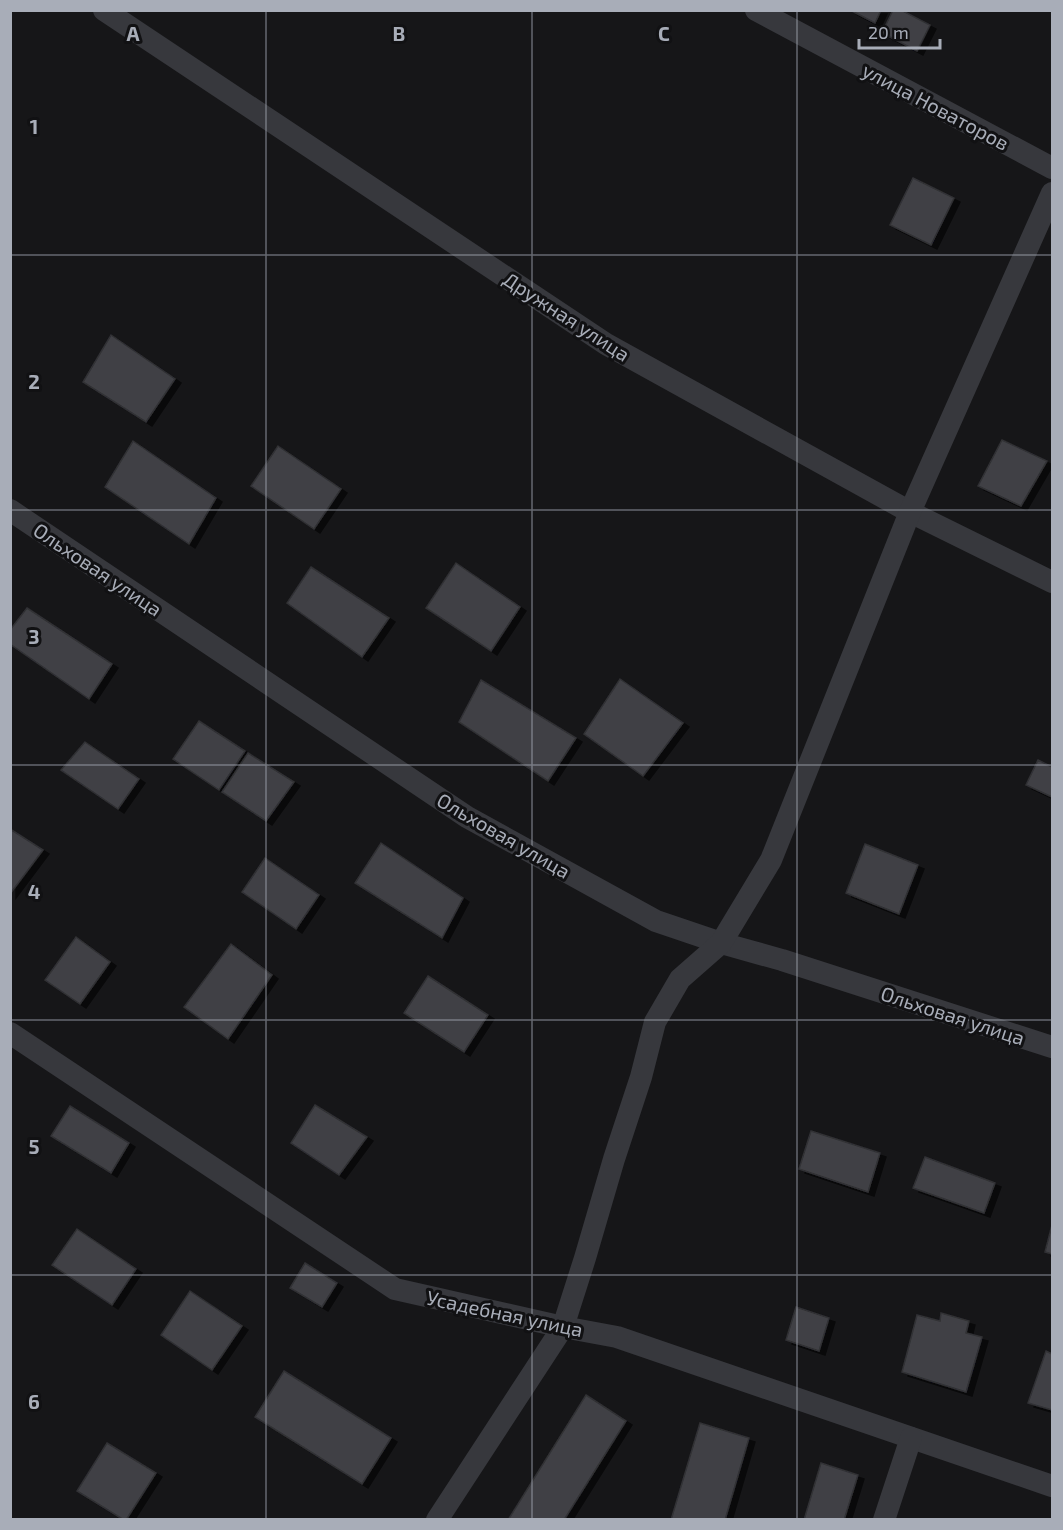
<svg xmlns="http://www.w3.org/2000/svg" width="1063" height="1530" font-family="'Exo 2',sans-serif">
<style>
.building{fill:#404145;stroke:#303034;stroke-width:1.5;filter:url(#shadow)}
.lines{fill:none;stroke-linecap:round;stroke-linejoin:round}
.minor{stroke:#37383d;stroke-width:22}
.grid{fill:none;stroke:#a8adb8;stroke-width:1.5;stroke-opacity:0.55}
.labels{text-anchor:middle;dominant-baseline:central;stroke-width:6;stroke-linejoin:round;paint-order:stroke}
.street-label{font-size:20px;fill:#a8adb8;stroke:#111113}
.grid-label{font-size:20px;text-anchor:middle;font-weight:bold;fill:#a8adb8;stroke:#111113;stroke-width:6;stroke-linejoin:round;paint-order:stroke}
</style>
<defs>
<filter id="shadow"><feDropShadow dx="6" dy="4" stdDeviation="0" flood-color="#0009"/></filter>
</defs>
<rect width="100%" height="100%" fill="#161618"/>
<g class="building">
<polygon points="850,10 881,10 875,23"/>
<polygon points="893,10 901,10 930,25 917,51 882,33"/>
<polygon points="913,178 954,198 931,245 890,225"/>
<polygon points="111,335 175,379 146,422 83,382"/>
<polygon points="1002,440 1047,461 1021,506 978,486"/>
<polygon points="133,441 216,498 189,544 105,487"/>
<polygon points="278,446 341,489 314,529 251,486"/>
<polygon points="456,563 520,607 491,651 426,608"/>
<polygon points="311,567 389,618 362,657 287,603"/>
<polygon points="27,608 112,664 89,699 10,644 10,630"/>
<polygon points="620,679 683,723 643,776 584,734"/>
<polygon points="481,680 576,738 548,781 459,722"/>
<polygon points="199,721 245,751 219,790 173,759"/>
<polygon points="85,742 139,779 118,809 61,770"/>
<polygon points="248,753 294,782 266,821 222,792"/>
<polygon points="1038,760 1052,767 1052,797 1026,785"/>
<polygon points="10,829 43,850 10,894"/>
<polygon points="381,843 463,898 442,938 355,883"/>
<polygon points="865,844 918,865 899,914 846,893"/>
<polygon points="265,858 319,895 296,929 242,892"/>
<polygon points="76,937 110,962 80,1004 45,980"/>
<polygon points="231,944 272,975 228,1039 184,1007"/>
<polygon points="428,976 488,1015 464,1052 404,1013"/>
<polygon points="315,1105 367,1137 339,1175 291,1143"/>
<polygon points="70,1106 129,1143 111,1173 51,1136"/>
<polygon points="811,1131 880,1153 868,1192 799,1169"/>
<polygon points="925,1157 995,1183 984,1213 913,1188"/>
<polygon points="1052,1225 1052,1254 1045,1252"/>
<polygon points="77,1229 136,1269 112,1305 52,1265"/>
<polygon points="305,1263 337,1283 322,1307 290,1288"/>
<polygon points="190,1291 242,1326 212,1370 161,1335"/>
<polygon points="796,1307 829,1318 819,1351 786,1340"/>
<polygon points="941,1313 969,1321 966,1333 982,1337 966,1392 902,1372 917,1315 940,1321"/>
<polygon points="1046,1351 1052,1354 1052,1410 1028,1403"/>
<polygon points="284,1371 391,1438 362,1484 255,1417"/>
<polygon points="586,1395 626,1421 564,1520 508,1520"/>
<polygon points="700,1423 749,1438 725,1520 671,1520"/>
<polygon points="107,1443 156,1473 126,1520 124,1520 77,1491"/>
<polygon points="821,1463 858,1475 844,1520 804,1520"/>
</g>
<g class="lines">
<g class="minor">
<polyline points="104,10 606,344 910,512 1052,582"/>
<polyline points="756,10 1052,168"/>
<polyline points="10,510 467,817 656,921 721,943 782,960 1052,1047"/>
<polyline points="10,1033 395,1289 563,1327 617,1337 1052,1486"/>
<polyline points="437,1520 563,1327 585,1258 614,1159 641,1077 655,1022 680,979 721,943 771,860 910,512 1052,193"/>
<polyline points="884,1520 911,1438"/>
</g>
</g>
<path class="grid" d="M 266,10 L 266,1520M 532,10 L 532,1520M 797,10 L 797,1520M 10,255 L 1052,255M 10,510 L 1052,510M 10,765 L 1052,765M 10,1020 L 1052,1020M 10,1275 L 1052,1275"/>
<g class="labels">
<g class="street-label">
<text transform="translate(936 106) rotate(28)">улица Новаторов</text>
<text transform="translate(567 316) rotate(33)">Дружная улица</text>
<text transform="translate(98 569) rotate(34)">Ольховая улица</text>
<text transform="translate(504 835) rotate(30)">Ольховая улица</text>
<text transform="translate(953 1015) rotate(18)">Ольховая улица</text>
<text transform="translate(505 1313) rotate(12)">Усадебная улица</text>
</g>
</g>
<g class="grid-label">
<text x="133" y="41">A</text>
<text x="399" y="41">B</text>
<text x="664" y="41">C</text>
<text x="34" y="134">1</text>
<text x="34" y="389">2</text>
<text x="34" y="644">3</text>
<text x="34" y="899">4</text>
<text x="34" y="1154">5</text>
<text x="34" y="1409">6</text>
</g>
<rect width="1063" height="1530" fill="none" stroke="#a8adb8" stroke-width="24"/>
<path d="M859 39v9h81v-9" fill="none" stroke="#a8adb8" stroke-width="3"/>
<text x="868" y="39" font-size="18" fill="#a8adb8" stroke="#111113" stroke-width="4.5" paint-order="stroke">20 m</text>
</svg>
